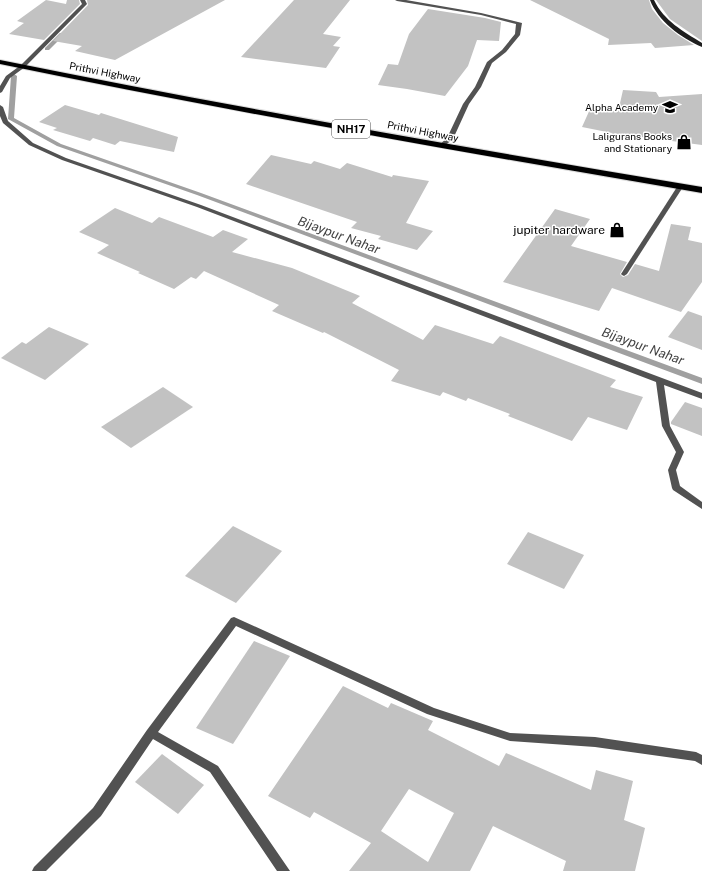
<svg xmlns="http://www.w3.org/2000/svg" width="702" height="871" font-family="'Public Sans',sans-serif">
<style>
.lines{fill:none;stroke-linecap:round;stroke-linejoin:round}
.stream{fill:#a0a0a0;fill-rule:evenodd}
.building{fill:#c2c2c2;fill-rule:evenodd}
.highway-casing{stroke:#dbdbdb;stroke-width:2}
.lane{fill:#525252;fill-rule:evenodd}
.street{fill:#525252;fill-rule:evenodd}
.secondary{fill:#1f1f1f;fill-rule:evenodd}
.highway{fill:#000;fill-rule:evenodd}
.labels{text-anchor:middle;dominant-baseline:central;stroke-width:3;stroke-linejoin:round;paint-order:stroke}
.far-street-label{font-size:10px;fill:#000;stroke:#fff}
.far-poi-label{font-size:10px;fill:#000;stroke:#fff;text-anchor:end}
.shield{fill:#fff;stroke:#4c4c4c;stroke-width:1}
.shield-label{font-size:11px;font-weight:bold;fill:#000}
.poi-label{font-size:12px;fill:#000;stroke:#fff;text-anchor:end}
.water-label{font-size:13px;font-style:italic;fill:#414141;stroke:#fff}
</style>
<rect width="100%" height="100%" fill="#fff"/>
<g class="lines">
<g class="stream">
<polygon points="60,33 65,34 49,50 45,50 45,48"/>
<polygon points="14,74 17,76 14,118 61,144 201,193 702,378 702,384 197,195 57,146 8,119 11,76"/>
</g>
</g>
<g class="building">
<polygon points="46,0 66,4 67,0 79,0 80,4 44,40 9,34 24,23 17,21"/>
<polygon points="87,0 225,0 115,60 75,51 82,46 53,41 88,5"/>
<polygon points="294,0 350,0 323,34 341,37 333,46 340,47 326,68 241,57"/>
<polygon points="530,0 649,0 652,9 663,23 678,35 694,45 655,48 651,43 608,45 609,39"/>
<polygon points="656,0 702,0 702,41 670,19"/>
<polygon points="428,9 485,18 501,22 499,41 477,40 468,66 445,96 407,89 378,85 388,64 398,65 409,34"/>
<polygon points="623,90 656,92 659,97 702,94 702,145 634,136 631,141 610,138 612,133 582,127 591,107 618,112"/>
<polygon points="65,105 99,115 101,113 178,137 174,152 120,141 115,145 93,138 90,141 53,130 57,128 39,122"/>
<polygon points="271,155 311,164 314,161 340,169 347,163 392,177 393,175 429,181 406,223 433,231 417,250 378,239 381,236 351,228 357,222 246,184"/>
<polygon points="115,208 152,223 159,217 213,237 223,230 248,239 232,252 292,268 360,296 352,303 423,340 435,325 493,344 500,336 616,380 610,387 643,397 627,430 588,417 572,441 508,416 510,414 468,398 466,401 443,392 440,396 391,381 399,370 324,332 323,333 272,311 279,305 204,271 196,279 191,277 174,289 138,273 140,272 97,253 109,245 79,232"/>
<polygon points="555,209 590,219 571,246 627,262 620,274 623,277 628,275 635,264 659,271 671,224 691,227 688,240 702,243 702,282 681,312 612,288 599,311 503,282"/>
<polygon points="688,311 702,316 702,350 668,337"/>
<polygon points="49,327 89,344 45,380 1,358 22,342 26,344"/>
<polygon points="163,387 193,407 131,448 101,427"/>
<polygon points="685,402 702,408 702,436 671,424 671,422"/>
<polygon points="233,526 282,551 236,603 185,576"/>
<polygon points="528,532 584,555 564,589 507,564"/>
<polygon points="254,641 290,656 233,744 196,728"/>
<path d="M 343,686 L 388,708 L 391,703 L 433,721 L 428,730 L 499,766 L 506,753 L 591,790 L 596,770 L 633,781 L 624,820 L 645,828 L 635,871 L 563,871 L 566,861 L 493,826 L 470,871 L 349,871 L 371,843 L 314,812 L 310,818 L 268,796 ZM 409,789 L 454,813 L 428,862 L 381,831 Z"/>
<polygon points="162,754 204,785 178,814 135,782"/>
</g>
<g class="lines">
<g class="highway-casing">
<path id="highway" d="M 0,60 C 233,107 467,148 702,187 L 702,193 C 467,153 233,112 0,64 Z"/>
</g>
<polygon class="lane" points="680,185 683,187 627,274 624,276 622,275 621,274 677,187"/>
<g class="street">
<polygon points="80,0 85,0 87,4 25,67 10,78 2,92 0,93 0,86 6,76 21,65 82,4"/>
<polygon points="395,0 406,0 481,13 522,23 520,35 506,52 492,63 481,87 469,104 453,139 443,147 439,147 438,146 447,138 463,104 475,87 487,62 502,50 515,34 516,24 481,15 397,1"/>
<polygon points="0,105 3,107 8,121 33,143 66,158 201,205 702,393 702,399 664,385 670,426 684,452 676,470 680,486 702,502 702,509 673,490 672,488 668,470 676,452 662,426 656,382 197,207 62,160 29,145 3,123 0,116"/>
<polygon points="234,617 434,708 510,733 595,737 696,752 702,755 702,765 695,761 595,747 510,741 427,714 236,626 158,732 218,766 290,871 277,871 210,772 153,739 101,816 46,871 32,871 34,867 93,808 147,730 231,618"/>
</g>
<path class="secondary" d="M 650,0 L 654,0 C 664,21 683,31 702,43 L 702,47 C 681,38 658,21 650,0 Z"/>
<use href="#highway" class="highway"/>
</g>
<defs>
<g id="school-bare" transform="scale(1.2)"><path d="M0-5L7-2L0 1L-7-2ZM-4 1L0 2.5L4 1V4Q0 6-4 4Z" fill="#000" stroke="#fff" stroke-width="2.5" paint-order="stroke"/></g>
<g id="shop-bare" transform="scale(1.2)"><path d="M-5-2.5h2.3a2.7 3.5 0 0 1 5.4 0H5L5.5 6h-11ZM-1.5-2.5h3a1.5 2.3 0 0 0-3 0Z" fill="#000" stroke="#fff" stroke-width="2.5" paint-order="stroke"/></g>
</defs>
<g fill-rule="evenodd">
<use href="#school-bare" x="670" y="107"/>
<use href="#shop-bare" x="684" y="142"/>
<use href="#shop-bare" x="617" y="230"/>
</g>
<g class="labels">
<g class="far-street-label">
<text transform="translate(105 72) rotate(11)">Prithvi Highway</text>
<text transform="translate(423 131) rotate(11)">Prithvi Highway</text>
</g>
<g class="far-poi-label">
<text x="658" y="107">Alpha Academy</text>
<text x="672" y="136">Laligurans Books<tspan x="672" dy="12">and Stationary</tspan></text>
</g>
<rect class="shield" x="332" y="120" width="38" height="18" rx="3"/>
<g class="shield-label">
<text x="351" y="129">NH17</text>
</g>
<g class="poi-label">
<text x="605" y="230">jupiter hardware</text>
</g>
<g class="water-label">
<text transform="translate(339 235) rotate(20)">Bijaypur Nahar</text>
<text transform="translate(643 346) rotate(20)">Bijaypur Nahar</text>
</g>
</g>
</svg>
